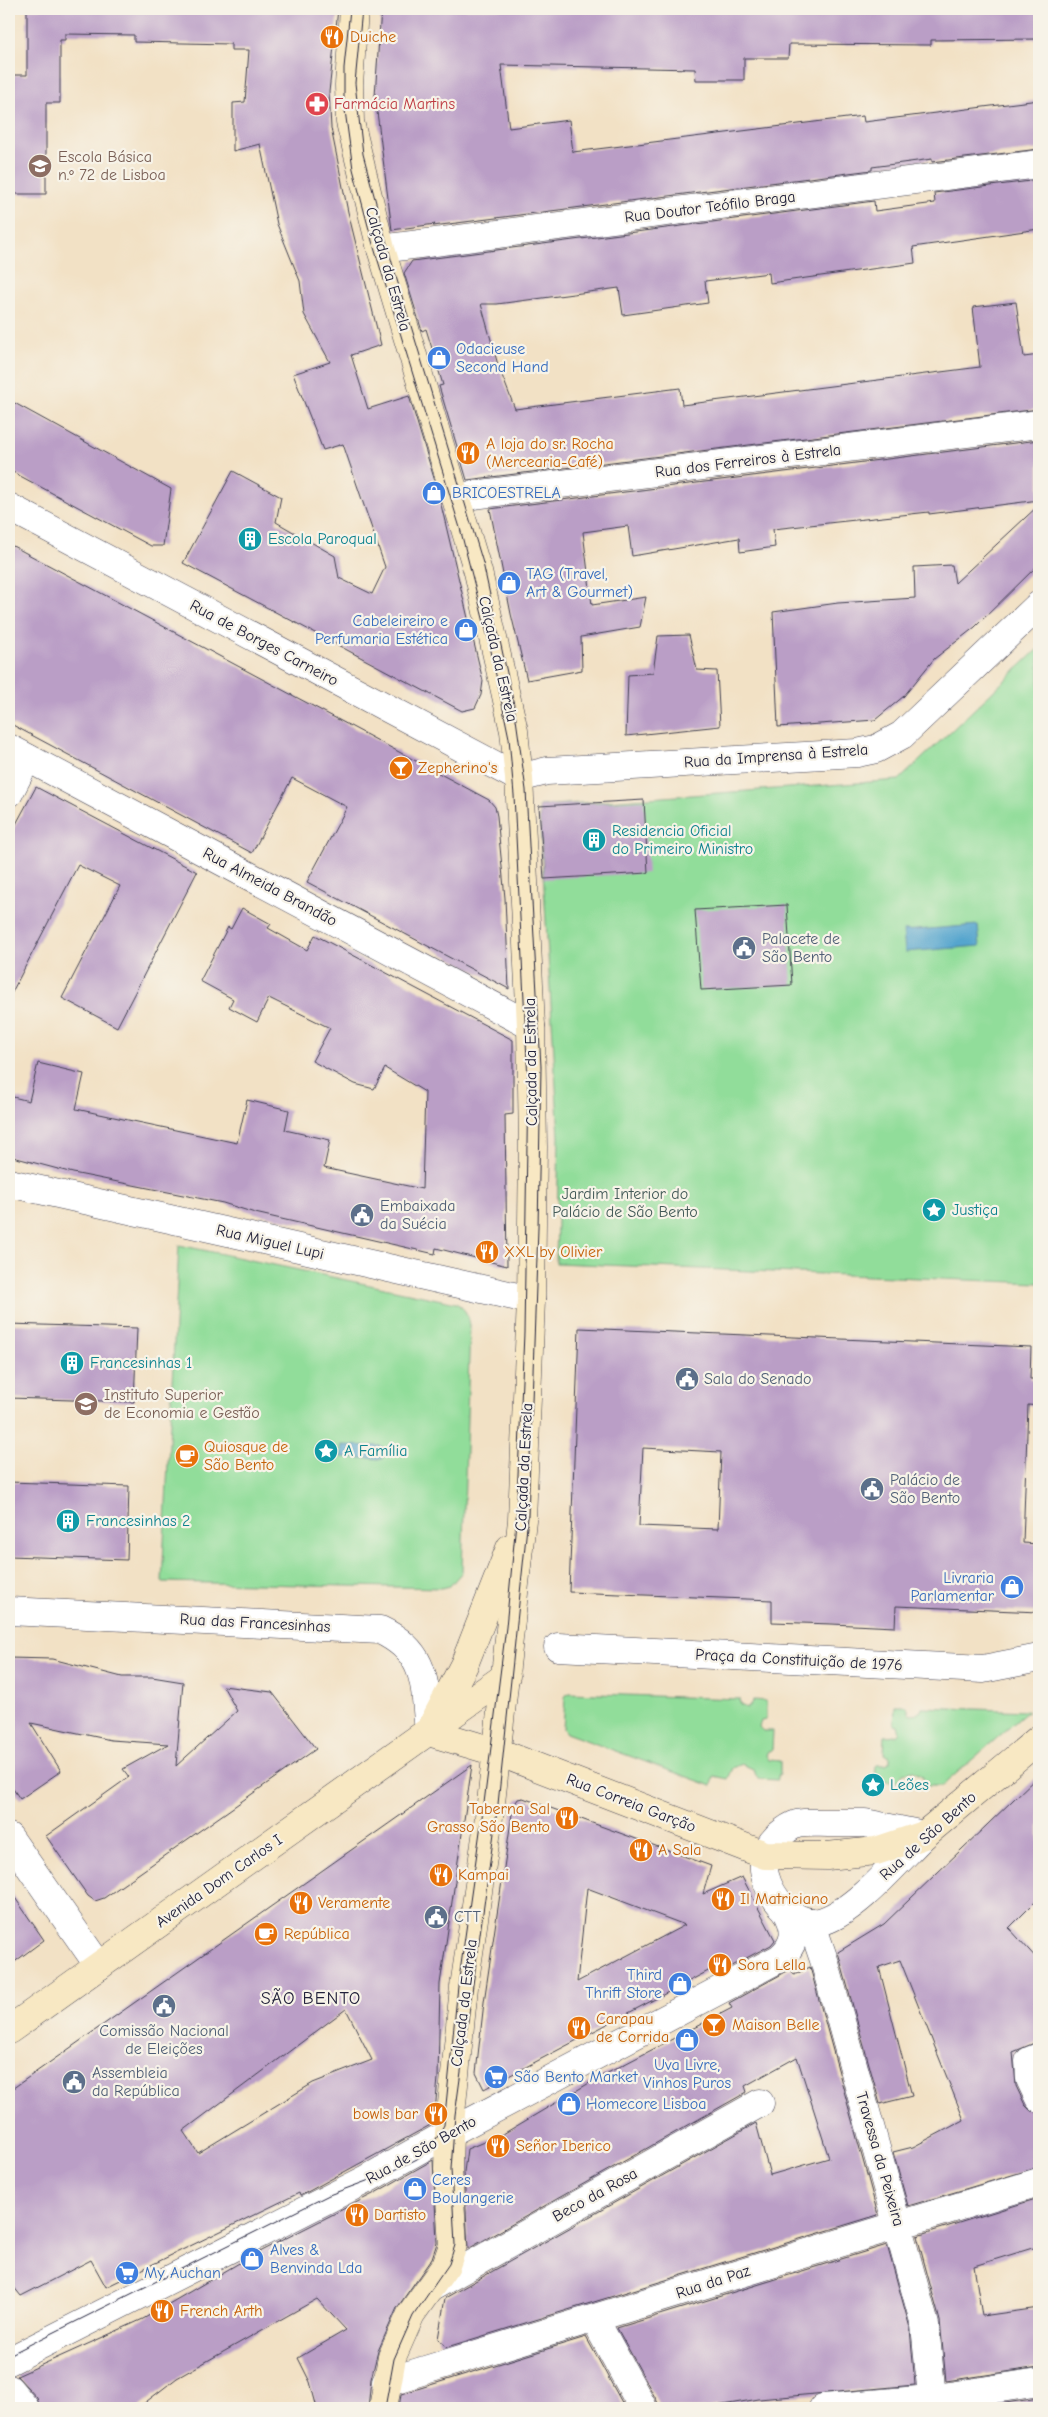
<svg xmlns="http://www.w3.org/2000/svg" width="1048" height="2417" font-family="'Comic Neue',sans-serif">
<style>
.green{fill:#91dd9a;stroke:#5a806a}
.water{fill:#54a5ce;stroke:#3b6484}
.building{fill:#ba9ec6;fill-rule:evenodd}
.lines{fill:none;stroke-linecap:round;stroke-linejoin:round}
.street-casing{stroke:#413f50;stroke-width:29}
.secondary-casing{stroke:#413f50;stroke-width:29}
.street{stroke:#fff;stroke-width:28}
.secondary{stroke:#f8e8c3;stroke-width:28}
.tram{stroke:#22223b;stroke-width:1}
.labels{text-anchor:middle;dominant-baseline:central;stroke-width:4.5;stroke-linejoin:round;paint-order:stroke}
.food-label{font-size:16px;fill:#c56008;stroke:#f7f3e8;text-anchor:start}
.health-label{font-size:16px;fill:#be3a42;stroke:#f7f3e8;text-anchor:start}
.education-label{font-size:16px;fill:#785e54;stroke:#f7f3e8;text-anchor:start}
.street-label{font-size:16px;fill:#22223b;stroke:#f7f3e8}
.shop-label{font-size:16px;fill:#366cbe;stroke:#f7f3e8;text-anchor:start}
.culture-label{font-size:16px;fill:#0d838f;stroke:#f7f3e8;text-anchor:start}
.service-label{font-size:16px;fill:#4e5e75;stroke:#f7f3e8;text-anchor:start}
.park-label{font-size:16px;fill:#435a58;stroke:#f7f3e8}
.neighbourhood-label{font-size:18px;letter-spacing:1px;fill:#22223b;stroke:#f7f3e8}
</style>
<rect width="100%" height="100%" fill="#f7f3e8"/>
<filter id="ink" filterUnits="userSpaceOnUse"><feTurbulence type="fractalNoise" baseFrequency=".02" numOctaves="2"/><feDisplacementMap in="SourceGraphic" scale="10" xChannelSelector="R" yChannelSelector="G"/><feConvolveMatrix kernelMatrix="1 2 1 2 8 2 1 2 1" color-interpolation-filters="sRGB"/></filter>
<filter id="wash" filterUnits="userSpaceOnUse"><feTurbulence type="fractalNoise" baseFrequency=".0096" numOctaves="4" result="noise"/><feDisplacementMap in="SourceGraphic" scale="20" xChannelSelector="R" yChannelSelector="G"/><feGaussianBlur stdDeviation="1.12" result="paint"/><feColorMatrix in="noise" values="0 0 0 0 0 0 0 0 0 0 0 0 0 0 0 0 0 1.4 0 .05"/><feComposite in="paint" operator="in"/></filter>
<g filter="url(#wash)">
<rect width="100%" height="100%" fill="#f2e1c5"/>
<g class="green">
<polygon points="1039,648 1039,1283 556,1263 559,1137 539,806 899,780"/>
<path d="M 179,1245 L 456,1303 C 465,1309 468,1314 470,1325 L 462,1572 L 450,1586 L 442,1588 L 162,1582 Z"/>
<polygon points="568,1693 739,1699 740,1705 747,1708 751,1706 754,1700 766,1701 766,1720 761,1721 759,1727 763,1731 773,1731 772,1750 768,1751 766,1755 769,1760 780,1761 780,1775 778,1775 778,1780 758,1779 753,1769 742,1764 733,1768 728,1779 714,1776 712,1786 566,1733 563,1729 565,1697"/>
<polygon points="895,1706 907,1706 909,1713 915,1715 921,1711 922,1707 1028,1711 942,1786 927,1786 922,1776 913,1771 903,1773 896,1782 878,1782 875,1779 876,1765 886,1765 890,1762 890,1757 884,1754 885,1736 896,1735 900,1732 898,1726 894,1725"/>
</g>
<g class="water">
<polygon points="978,925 980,946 905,952 903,931"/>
<polygon points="342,1445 382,1446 383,1459 341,1457"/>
</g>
<g id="blocks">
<g class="building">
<polygon points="27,9 338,9 329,92 331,128 348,212 381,345 351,355 368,409 409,396 437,488 483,681 481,695 475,708 462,711 183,563 233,471 281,497 276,522 335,556 339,578 372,594 385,567 343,444 323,450 293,374 330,362 304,314 300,281 277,224 260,144 233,151 233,103 245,102 249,50 231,50 231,44 134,42 134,35 65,34 65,40 60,40 60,103 46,103 46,194 10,194 9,75 27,75"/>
<polygon points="381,9 1039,9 1039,39 931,40 931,45 789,44 788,58 744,58 744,80 696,80 695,69 501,65 509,128 569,120 573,152 863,116 864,122 1039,100 1039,149 932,162 932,159 872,167 872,170 433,226 435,224 392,230 375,96"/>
<polygon points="1039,180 1039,229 913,247 915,263 770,283 769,273 705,281 708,303 623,315 619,288 497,304 481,304 498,365 515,409 680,388 682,405 980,367 973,307 1016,302 1024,357 1039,355 1039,409 467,480 439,386 443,385 435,358 426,329 422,331 404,273 412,261 874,201 875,211 935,203 934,193"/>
<polygon points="9,400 171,489 163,546 151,546 9,470"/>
<polygon points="1039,440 1039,500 929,514 929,512 773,529 775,547 740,552 739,538 632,556 628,526 583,532 592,605 646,597 640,627 581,637 582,670 527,680 511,614 490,509"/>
<polygon points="1039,505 1039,564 975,627 934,659 904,696 875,720 778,727 773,612 838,603 915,598 914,567 952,565 955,583"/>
<polygon points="9,544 489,800 495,807 497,816 505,898 509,989 307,882 347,807 292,778 252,853 9,723"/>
<polygon points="689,635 697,670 717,671 720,726 626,736 628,675 653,673 658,636"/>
<polygon points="36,787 197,872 117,1027 62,998 120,886 78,865 9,998 9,837"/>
<polygon points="644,800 648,873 544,879 539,806"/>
<polygon points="787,905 792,985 701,990 695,910"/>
<polygon points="242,908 271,924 268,928 307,950 315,935 513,1040 513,1114 505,1115 507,1266 436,1248 435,1254 255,1213 223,1203 73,1173 9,1156 9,1096 29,1101 38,1063 84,1074 76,1109 237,1143 247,1100 289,1110 285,1130 330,1140 324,1168 422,1189 425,1092 385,1068 374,1089 355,1084 312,1061 330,1028 269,998 257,1022 229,1007 233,999 200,981 228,927 231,929"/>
<polygon points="9,1324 137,1328 134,1402 9,1398"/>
<path d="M 579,1328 L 1031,1347 L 1030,1379 L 1039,1379 L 1039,1406 L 1028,1405 L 1023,1543 L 1039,1544 L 1039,1612 L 896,1606 L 895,1627 L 832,1624 L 772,1622 L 772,1600 L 569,1592 ZM 643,1448 L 721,1452 L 718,1529 L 639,1526 Z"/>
<polygon points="9,1482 129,1486 127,1560 9,1556"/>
<polygon points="9,1658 52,1659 122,1677 152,1677 183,1682 176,1766 237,1711 223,1686 272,1692 316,1749 104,1898 95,1901 88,1896 46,1836 129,1777 123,1769 168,1744 111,1740 31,1723 61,1771 20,1799 9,1783"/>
<path d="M 472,1765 L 440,1984 L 438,2078 L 434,2123 L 300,2196 L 299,2193 L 106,2287 L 91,2260 L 21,2296 L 9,2281 L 9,2091 ZM 346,2009 L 372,2060 L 313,2083 L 198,2153 L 183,2131 Z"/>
<polygon points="1039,1775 1039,1898 1009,1928 1039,1961 1039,2041 1013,2052 1016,2086 1025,2105 1031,2111 1039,2113 1039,2167 908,2206 893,2152 913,2147 964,2120 900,1960 879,1967 912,2096 880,2104 838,1952 884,1924"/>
<path d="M 523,1798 L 711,1866 L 703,1894 L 742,1877 L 775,1940 L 771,1945 L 716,1974 L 714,1968 L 484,2089 L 476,2073 L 484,2002 L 513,1807 L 518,1799 ZM 587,1888 L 685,1925 L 577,1982 Z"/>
<polygon points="9,1889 44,1940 9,1966"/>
<polygon points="810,1967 878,2215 447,2347 438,2339 445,2298 756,2123 770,2175 829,2158 797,2057 745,2086 747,2092 468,2249 464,2172 467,2149 503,2134 596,2079 732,2008 729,2003 791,1969 794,1975"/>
<polygon points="433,2160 437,2243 432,2258 397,2308 378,2351 371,2379 368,2408 317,2408 310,2382 298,2358 346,2330 317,2299 177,2378 138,2408 40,2408 37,2398 17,2376 143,2319 253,2255 375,2193"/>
<polygon points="1039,2198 1039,2246 974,2266 982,2316 1039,2308 1039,2367 946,2381 940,2321 917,2236"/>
<polygon points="887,2245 910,2328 915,2385 759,2399 704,2408 659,2408 657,2401 617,2328"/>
<polygon points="586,2337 625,2408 399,2408 401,2394"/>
<polygon points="1039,2398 1039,2408 972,2408"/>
</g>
</g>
</g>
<g filter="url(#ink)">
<use href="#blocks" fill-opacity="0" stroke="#413f50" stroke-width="1"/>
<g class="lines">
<g class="street-casing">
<g id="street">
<polyline points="381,249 1039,164"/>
<polyline points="457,497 1039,424"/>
<polyline points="9,507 519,778 547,771 857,753 876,749 902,735 1039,605"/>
<polyline points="9,748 531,1026"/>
<polyline points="9,793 27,758"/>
<polyline points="9,1183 531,1300"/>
<path d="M 9,1611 L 380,1630 C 429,1653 424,1685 429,1732"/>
<polyline points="558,1647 983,1669 1039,1658"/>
<path d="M 828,1823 L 865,1823 L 924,1835 C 898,1860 857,1910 823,1921 C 793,1930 761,1889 764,1862 C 765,1851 771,1843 778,1836 C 784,1831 790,1826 797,1824 C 807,1822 818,1823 828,1823 Z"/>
<polyline points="9,1837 99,1966"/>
<polyline points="811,1922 824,1960 925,2325 933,2408"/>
<polyline points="1039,2057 1029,2061 1030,2079 1039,2098"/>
<polyline points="430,2288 760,2103"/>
<polyline points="595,2320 643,2408"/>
<path d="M 9,2361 L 367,2179 L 438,2139 L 780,1958 C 797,1943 797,1929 786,1910"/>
<polyline points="386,2382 1039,2182"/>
<polyline points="9,2389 25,2408"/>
<polyline points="823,2408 930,2399 1039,2382"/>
</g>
</g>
<g class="secondary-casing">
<g id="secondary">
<polyline points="354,9 349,85 350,122 381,249 478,572 514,731 519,778 531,1026 533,1147 531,1300 522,1520 491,1803 464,1987 449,2133 448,2169 453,2245 446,2265 411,2314 392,2357 383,2408"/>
<polyline points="431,1728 464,1665 510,1548"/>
<polyline points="429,1732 503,1754 765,1855 827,1856 876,1851 924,1835 1039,1739"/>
<polyline points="9,2030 506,1676"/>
</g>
</g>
<use href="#street" class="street"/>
<use href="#secondary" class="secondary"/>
<g class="tram">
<polyline points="362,9 355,83 363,154 394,270 483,563 514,705 526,790 541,1067 538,1228 528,1517 498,1804 455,2115 451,2169 455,2245 449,2264 413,2316 394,2359 385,2408"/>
<polyline points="9,2355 329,2195 391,2172 417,2159 431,2148 444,2125 458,1986 484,1803 506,1627 516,1522 524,1333 528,1081 514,795 509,738 490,646 460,528 372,241 353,169 344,103 344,68 350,9"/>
</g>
</g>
</g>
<defs>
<g id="restaurant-disc" transform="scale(1.25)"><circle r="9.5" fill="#e8710a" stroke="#f7f3e8"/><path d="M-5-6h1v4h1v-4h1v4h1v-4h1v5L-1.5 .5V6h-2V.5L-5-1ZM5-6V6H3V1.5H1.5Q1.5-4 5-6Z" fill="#fff"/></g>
<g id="pharmacy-disc" transform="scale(1.25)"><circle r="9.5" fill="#e0444e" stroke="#f7f3e8"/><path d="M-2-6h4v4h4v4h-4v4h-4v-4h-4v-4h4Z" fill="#fff"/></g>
<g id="school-disc" transform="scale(1.25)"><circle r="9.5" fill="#8d6e63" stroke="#f7f3e8"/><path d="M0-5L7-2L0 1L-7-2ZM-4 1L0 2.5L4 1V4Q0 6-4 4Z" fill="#fff"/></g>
<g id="shop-disc" transform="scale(1.25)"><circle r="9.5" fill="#3f7fe0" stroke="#f7f3e8"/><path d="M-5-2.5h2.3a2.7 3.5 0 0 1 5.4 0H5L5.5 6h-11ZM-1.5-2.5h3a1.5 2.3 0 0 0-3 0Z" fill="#fff"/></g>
<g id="building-disc" transform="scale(1.25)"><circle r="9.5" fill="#0f9aa8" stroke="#f7f3e8"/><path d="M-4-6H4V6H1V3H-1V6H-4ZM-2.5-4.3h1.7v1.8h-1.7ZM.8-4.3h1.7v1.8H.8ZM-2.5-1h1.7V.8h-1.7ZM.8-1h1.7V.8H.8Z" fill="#fff"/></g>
<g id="bar-disc" transform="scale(1.25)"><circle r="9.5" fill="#e8710a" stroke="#f7f3e8"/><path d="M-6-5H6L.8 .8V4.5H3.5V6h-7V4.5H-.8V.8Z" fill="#fff"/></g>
<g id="civic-disc" transform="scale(1.25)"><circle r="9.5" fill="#5c6f8a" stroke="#f7f3e8"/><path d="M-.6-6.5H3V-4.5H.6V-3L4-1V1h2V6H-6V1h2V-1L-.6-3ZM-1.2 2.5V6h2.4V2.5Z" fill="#fff"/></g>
<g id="sight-disc" transform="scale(1.25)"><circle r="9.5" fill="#0f9aa8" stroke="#f7f3e8"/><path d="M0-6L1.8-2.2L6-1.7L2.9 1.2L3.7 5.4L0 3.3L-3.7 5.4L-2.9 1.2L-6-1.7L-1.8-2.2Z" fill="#fff"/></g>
<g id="university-disc" transform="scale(1.25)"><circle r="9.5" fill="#8d6e63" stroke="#f7f3e8"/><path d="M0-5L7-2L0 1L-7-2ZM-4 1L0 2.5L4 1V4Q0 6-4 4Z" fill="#fff"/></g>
<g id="cafe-disc" transform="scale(1.25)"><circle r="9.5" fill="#e8710a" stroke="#f7f3e8"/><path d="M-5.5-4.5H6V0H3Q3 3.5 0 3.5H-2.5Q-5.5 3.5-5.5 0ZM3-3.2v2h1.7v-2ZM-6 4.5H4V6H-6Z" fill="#fff"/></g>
<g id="supermarket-disc" transform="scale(1.25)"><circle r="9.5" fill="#3f7fe0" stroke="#f7f3e8"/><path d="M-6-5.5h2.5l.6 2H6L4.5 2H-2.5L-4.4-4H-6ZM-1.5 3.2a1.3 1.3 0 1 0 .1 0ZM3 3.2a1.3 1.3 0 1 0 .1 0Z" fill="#fff"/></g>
</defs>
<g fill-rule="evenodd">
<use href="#restaurant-disc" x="332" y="37"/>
<use href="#pharmacy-disc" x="317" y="104"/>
<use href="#school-disc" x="40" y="166"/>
<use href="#shop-disc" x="439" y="358"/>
<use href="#restaurant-disc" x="468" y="453"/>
<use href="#shop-disc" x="434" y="493"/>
<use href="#building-disc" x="250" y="539"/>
<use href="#shop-disc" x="509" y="583"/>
<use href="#shop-disc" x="466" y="630"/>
<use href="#bar-disc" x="401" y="768"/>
<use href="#building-disc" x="594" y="840"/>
<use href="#civic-disc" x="744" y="948"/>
<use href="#sight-disc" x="934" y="1210"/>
<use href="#civic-disc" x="362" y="1215"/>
<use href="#restaurant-disc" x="487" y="1252"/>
<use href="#building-disc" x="72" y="1363"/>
<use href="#civic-disc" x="687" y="1379"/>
<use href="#university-disc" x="86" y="1404"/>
<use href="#sight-disc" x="326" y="1451"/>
<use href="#cafe-disc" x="187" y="1456"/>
<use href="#civic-disc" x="872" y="1489"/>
<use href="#building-disc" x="68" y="1521"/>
<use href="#shop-disc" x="1012" y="1587"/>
<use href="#sight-disc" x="873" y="1785"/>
<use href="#restaurant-disc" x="567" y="1818"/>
<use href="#restaurant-disc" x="641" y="1850"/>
<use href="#restaurant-disc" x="441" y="1875"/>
<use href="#restaurant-disc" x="723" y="1899"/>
<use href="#restaurant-disc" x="301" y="1903"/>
<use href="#civic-disc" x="436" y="1917"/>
<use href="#cafe-disc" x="266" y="1934"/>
<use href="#restaurant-disc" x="720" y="1965"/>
<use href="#shop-disc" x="680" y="1984"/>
<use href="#civic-disc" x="164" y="2006"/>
<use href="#bar-disc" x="714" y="2025"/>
<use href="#restaurant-disc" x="579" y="2028"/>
<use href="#shop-disc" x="687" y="2040"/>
<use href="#supermarket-disc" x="496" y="2077"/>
<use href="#civic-disc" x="74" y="2082"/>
<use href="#shop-disc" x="569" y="2104"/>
<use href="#restaurant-disc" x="436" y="2114"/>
<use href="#restaurant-disc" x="498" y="2146"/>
<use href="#shop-disc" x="415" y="2189"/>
<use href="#restaurant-disc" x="357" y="2215"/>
<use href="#shop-disc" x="252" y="2259"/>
<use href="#supermarket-disc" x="127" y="2273"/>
<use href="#restaurant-disc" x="162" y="2311"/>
</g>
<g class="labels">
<g class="food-label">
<text x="350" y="37">Duiche</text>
<text x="486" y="444">A loja do sr. Rocha<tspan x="486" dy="18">(Mercearia-Café)</tspan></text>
<text x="418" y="768">Zepherino's</text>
<text x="504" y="1252">XXL by Olivier</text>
<text x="204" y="1447">Quiosque de<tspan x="204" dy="18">São Bento</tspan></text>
<text x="550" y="1809" text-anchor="end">Taberna Sal<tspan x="550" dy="18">Grasso São Bento</tspan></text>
<text x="658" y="1850">A Sala</text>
<text x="458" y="1875">Kampai</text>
<text x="740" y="1899">Il Matriciano</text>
<text x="318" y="1903">Veramente</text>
<text x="284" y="1934">República</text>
<text x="738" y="1965">Sora Lella</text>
<text x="596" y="2019">Carapau<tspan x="596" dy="18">de Corrida</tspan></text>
<text x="732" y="2025">Maison Belle</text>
<text x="418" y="2114" text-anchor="end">bowls bar</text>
<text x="516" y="2146">Señor Iberico</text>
<text x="374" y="2215">Dartisto</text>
<text x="180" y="2311">French Arth</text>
</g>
<g class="health-label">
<text x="334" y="104">Farmácia Martins</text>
</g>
<g class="education-label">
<text x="58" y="157">Escola Básica<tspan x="58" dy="18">n.º 72 de Lisboa</tspan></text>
<text x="104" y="1395">Instituto Superior<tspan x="104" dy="18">de Economia e Gestão</tspan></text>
</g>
<g class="street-label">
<text transform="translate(710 207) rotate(-7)">Rua Doutor Teófilo Braga</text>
<text transform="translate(388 269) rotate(74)">Calçada da Estrela</text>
<text transform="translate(748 461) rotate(-7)">Rua dos Ferreiros à Estrela</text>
<text transform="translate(264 643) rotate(28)">Rua de Borges Carneiro</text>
<text transform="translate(498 659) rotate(77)">Calçada da Estrela</text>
<text transform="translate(776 756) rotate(-4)">Rua da Imprensa à Estrela</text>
<text transform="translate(270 887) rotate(28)">Rua Almeida Brandão</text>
<text transform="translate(531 1062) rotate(-91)">Calçada da Estrela</text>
<text transform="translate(270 1242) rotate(13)">Rua Miguel Lupi</text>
<text transform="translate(524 1467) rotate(-87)">Calçada da Estrela</text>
<text transform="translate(255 1623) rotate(3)">Rua das Francesinhas</text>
<text transform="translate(799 1660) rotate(3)">Praça da Constituição de 1976</text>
<text transform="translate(631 1803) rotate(21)">Rua Correia Garção</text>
<text transform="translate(928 1836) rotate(-42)">Rua de São Bento</text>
<text transform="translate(219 1881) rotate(-35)">Avenida Dom Carlos I</text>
<text transform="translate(464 2003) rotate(-83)">Calçada da Estrela</text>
<text transform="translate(421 2150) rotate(-29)">Rua de São Bento</text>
<text transform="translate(880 2159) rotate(74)">Travessa da Peixeira</text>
<text transform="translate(595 2195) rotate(-29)">Beco da Rosa</text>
<text transform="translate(713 2282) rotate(-18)">Rua da Paz</text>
</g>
<g class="shop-label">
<text x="456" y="349">Odacieuse<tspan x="456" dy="18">Second Hand</tspan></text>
<text x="452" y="493">BRICOESTRELA</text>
<text x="526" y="574">TAG (Travel,<tspan x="526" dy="18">Art &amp; Gourmet)</tspan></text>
<text x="448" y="621" text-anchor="end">Cabeleireiro e<tspan x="448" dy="18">Perfumaria Estética</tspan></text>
<text x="994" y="1578" text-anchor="end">Livraria<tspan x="994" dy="18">Parlamentar</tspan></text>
<text x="662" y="1975" text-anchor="end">Third<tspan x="662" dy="18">Thrift Store</tspan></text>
<text x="687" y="2065" text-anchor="middle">Uva Livre,<tspan x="687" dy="18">Vinhos Puros</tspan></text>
<text x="514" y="2077">São Bento Market</text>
<text x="586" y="2104">Homecore Lisboa</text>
<text x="432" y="2180">Ceres<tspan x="432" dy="18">Boulangerie</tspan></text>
<text x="270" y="2250">Alves &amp;<tspan x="270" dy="18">Benvinda Lda</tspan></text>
<text x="144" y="2273">My Auchan</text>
</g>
<g class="culture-label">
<text x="268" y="539">Escola Paroqual</text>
<text x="612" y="831">Residencia Oficial<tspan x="612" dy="18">do Primeiro Ministro</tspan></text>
<text x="952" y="1210">Justiça</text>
<text x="90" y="1363">Francesinhas 1</text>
<text x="344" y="1451">A Família</text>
<text x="86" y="1521">Francesinhas 2</text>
<text x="890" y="1785">Leões</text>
</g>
<g class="service-label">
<text x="762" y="939">Palacete de<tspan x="762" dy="18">São Bento</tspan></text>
<text x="380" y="1206">Embaixada<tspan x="380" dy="18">da Suécia</tspan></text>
<text x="704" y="1379">Sala do Senado</text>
<text x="890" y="1480">Palácio de<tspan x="890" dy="18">São Bento</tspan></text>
<text x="454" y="1917">CTT</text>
<text x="164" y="2031" text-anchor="middle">Comissão Nacional<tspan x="164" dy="18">de Eleições</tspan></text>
<text x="92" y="2073">Assembleia<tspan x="92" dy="18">da República</tspan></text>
</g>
<g class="park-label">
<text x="625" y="1194">Jardim Interior do<tspan x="625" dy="18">Palácio de São Bento</tspan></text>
</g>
<g class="neighbourhood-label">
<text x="311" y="1998">SÃO BENTO</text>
</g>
</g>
<rect width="1048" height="2417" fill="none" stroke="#f7f3e8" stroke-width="30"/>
</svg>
